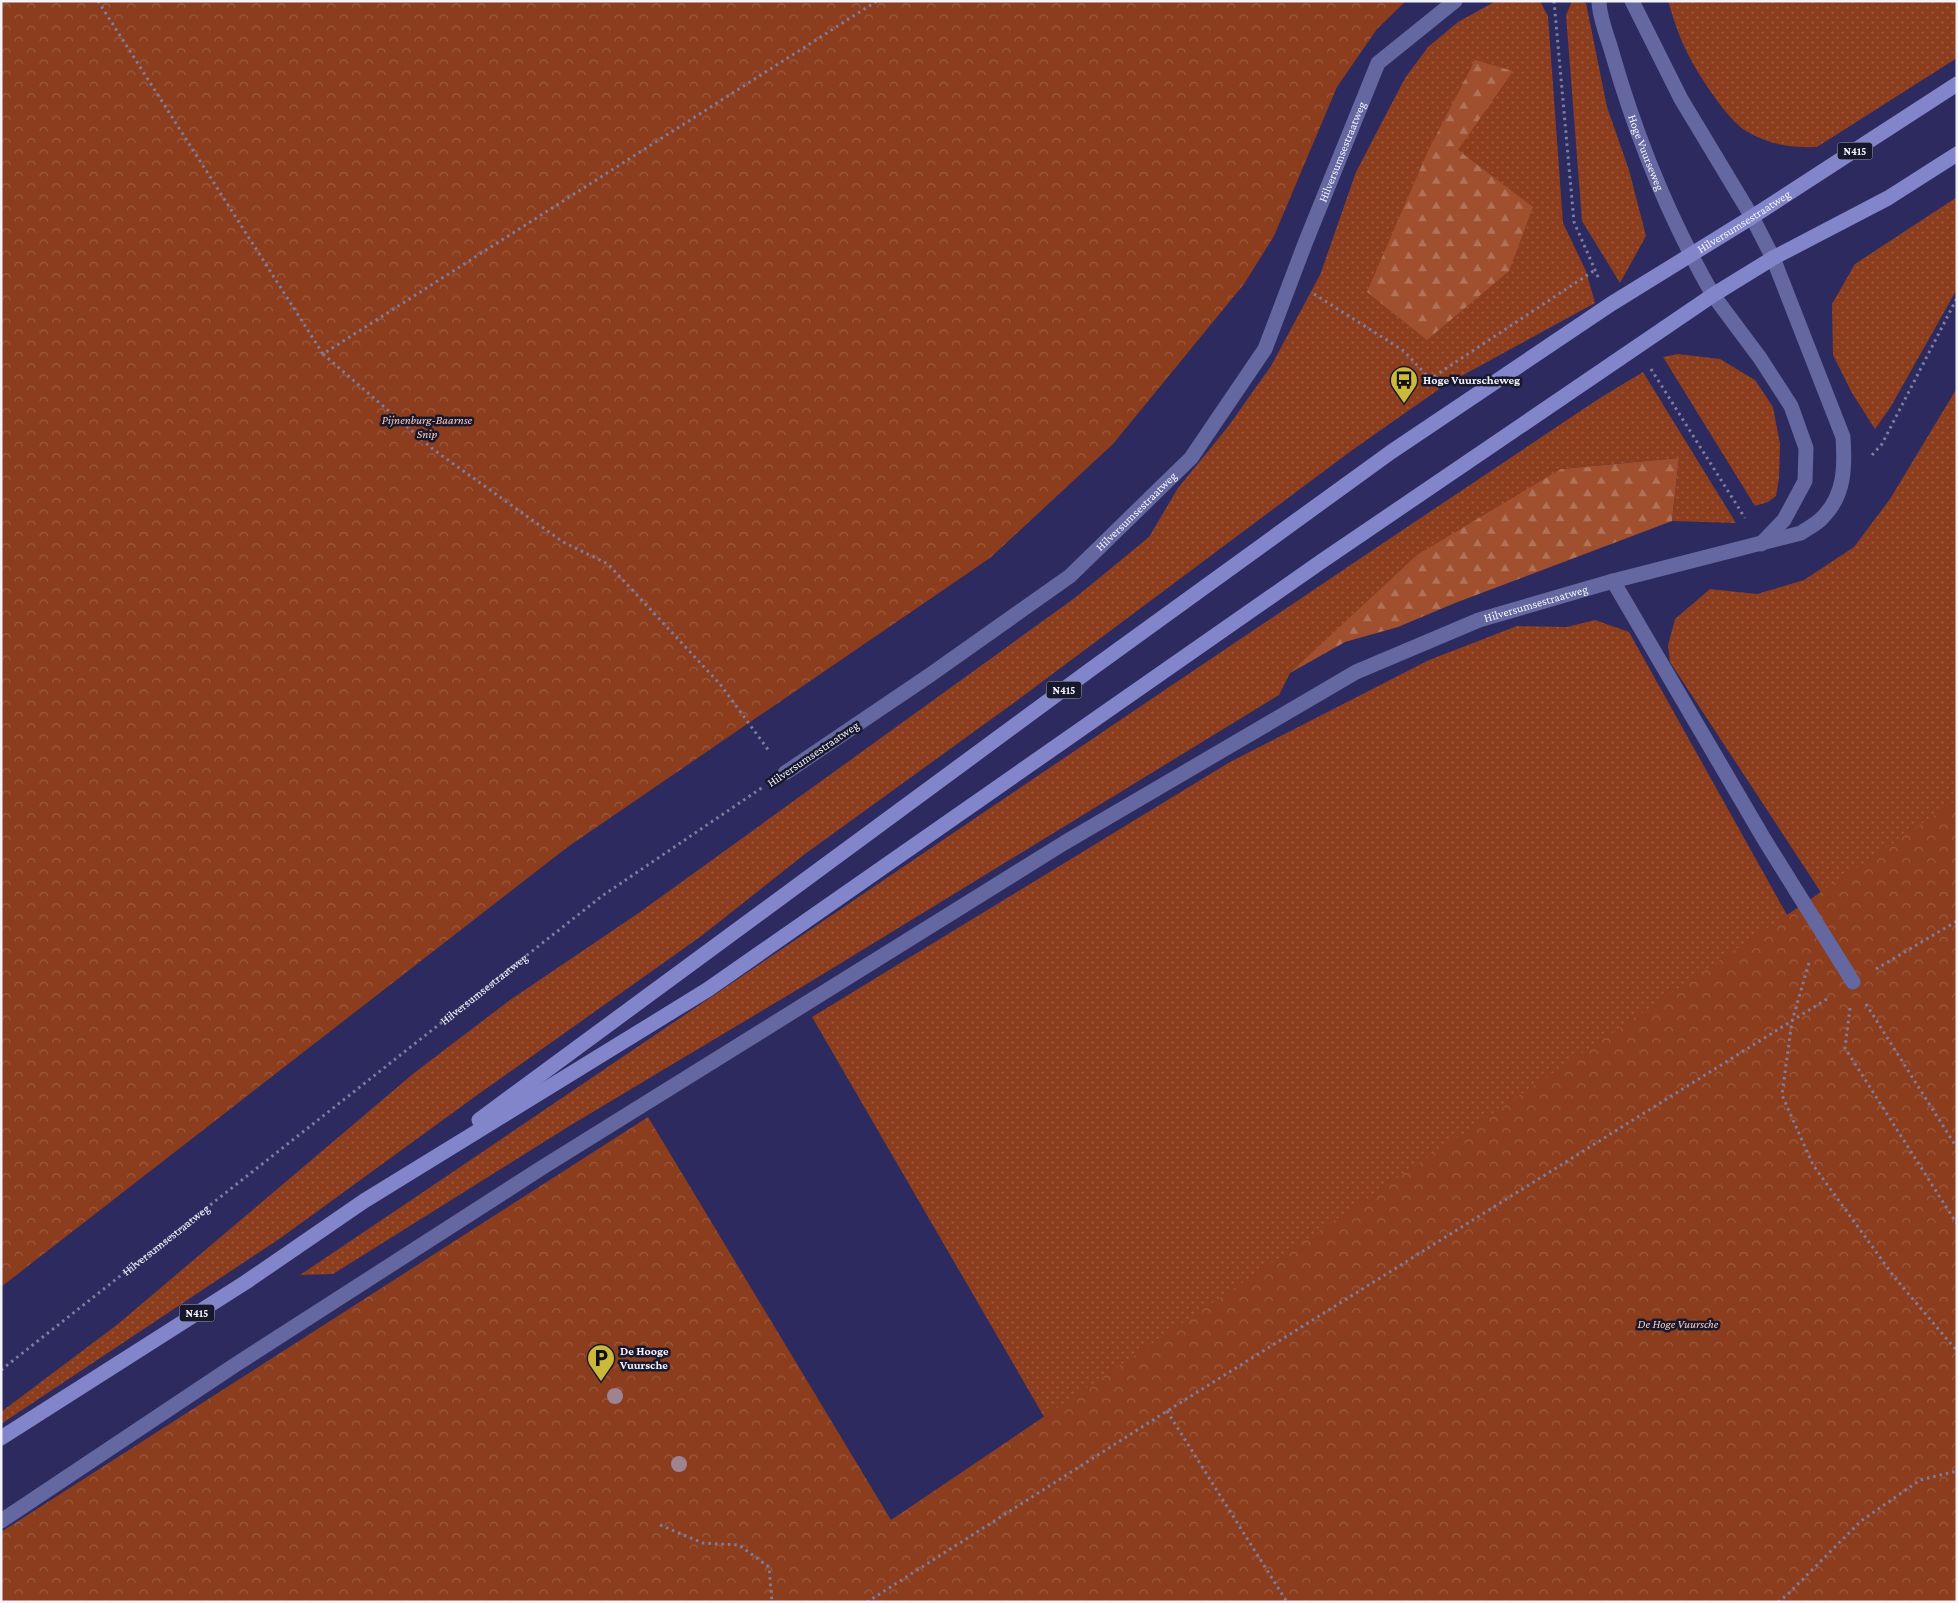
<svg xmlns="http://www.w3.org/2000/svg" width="1958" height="1603" font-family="'Crimson Pro',serif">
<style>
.grass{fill:url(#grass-dots)}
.forest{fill:url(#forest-firs)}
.park{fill:url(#park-crowns)}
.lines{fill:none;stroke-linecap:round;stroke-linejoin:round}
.path{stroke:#7e7d9f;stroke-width:3;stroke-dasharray:2.5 4;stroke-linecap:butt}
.street{stroke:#6467a0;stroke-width:15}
.secondary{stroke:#6467a0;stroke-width:15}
.primary{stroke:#8285ca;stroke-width:15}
.tree{fill:#9e8491}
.labels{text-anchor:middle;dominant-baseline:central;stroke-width:5;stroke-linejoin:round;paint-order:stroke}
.shield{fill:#17172e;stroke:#b1b2be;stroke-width:1}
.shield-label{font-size:11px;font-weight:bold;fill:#f3f4fb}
.street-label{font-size:12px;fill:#f3f4fb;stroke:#17172e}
.poi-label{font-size:12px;font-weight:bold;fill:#f3f4fb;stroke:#17172e;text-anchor:start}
.park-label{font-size:12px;font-style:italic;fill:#fccdbb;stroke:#17172e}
</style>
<defs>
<pattern id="grass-dots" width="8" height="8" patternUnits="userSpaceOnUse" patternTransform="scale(1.25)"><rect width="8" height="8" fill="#8b3d1d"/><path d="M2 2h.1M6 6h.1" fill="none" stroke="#9c5a3f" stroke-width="1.8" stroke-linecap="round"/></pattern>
<pattern id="forest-firs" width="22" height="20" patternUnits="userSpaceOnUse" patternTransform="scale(1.25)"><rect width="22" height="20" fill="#a04f2f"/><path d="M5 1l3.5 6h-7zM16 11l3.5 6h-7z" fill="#b27258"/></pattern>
<pattern id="park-crowns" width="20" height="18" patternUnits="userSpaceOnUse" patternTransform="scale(1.25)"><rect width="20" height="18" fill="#8b3d1d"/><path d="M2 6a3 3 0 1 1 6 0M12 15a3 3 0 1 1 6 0" fill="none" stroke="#9c5a3f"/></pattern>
</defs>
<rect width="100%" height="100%" fill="#2c2a5e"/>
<g class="grass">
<polygon points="1496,1 1540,1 1548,16 1563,223 1586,271 1595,303 1445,385 1351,451 1015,702 805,854 700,937 480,1093 282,1237 1,1424 1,1412 118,1324 414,1073 510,1000 640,912 1076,597 1149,537 1178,488 1227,428 1271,366 1320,275 1356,172 1405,78 1428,47 1458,22"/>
<polygon points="1572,1 1586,3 1607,107 1629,170 1646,236 1620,283 1582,221 1566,15"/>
<path d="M 1668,1 L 1957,1 L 1957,58 L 1817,147 C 1791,148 1765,144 1743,129 C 1724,115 1695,70 1685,48 C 1678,34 1673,17 1668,1 Z"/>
<polygon points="1957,197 1957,289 1890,408 1875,429 1852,393 1833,355 1832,304 1855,264"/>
<polygon points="1678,354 1720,359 1755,380 1773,407 1780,444 1779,478 1776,496 1768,502 1755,506 1663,357"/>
<path d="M 1643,372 L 1736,523 L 1672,521 L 1679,458 L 1561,469 L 1290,673 L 1279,695 L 810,982 L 571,1125 L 333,1274 L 300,1275 C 733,983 1165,688 1600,398 Z"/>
<polygon points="1957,388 1957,899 1862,955 1670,662 1668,645 1675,619 1710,589 1757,594 1804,580 1854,547 1890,499"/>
<polygon points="1595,620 1629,632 1824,981 1068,1458 812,1017 1230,762 1429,660 1517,626 1567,627"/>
</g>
<g class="forest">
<polygon points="1475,60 1513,71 1458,150 1533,207 1509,271 1427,340 1367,292 1428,151"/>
<polygon points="1679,458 1672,521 1455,603 1398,627 1345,642 1290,673 1417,555 1561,469"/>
</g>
<g class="park">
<polygon points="1,1 1406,1 1377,29 1337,87 1274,236 1244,284 1113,444 990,558 569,846 1,1287"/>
<polygon points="1957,800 1957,1602 1,1602 1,1532 648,1117 891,1520"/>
</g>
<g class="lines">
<g class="path">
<polyline points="98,1 323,354 877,1"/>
<polyline points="1554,1 1574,222 1599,279"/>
<polyline points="1314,294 1404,351 1430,379 1595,270"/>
<polyline points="323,354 434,450 563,542 608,564 720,684 769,751"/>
<polyline points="1651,369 1745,518"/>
<polyline points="1872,455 1882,444 1957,298"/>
<polyline points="1809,963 1792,1021 1782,1095 1813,1165 1895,1278 1957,1351"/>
<polyline points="1876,969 1957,921"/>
<polyline points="1866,1004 1957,1148"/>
<polyline points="1850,1008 1845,1048 1957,1224"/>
<path id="s1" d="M 1,1370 L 602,896 L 763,787"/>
<polyline points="1167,1411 1287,1602"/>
<polyline points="660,1525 703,1543 739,1545 769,1567 772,1602"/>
<polyline points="867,1602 1167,1411 1830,997"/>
<polyline points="1778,1602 1787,1595 1861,1521 1920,1480 1957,1471"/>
</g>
<g class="street">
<polyline points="1713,295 1760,358 1791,406 1806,448 1805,481 1784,520 1761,544"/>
<polyline points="1613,581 1764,839 1853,982"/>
<path id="s2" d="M 785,773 L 930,675 L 1070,576 L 1191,458 L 1265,349 L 1306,241 L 1378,63 L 1455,1"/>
<path id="s3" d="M 1,1521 L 235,1365 L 543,1167 L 1064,843 L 1356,672 L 1479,620 L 1613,581 L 1801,533 C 1808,528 1817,524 1823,517 C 1845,495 1845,466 1843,437 L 1773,258"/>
</g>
<g class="secondary">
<path id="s4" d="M 1599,1 C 1599,18 1609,40 1613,56 C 1637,139 1670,220 1713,295"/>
<polyline points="1632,1 1681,99 1752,217 1773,258"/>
</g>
<g class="primary">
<path id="s5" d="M 479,1120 L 1090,670 L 1391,452 L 1611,304 L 1752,217 L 1957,84"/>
<polyline points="1,1438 246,1282 364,1201 707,990 1322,561 1713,295 1773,258 1888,198 1957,154"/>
</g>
</g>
<g class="tree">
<circle cx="615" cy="1396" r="8"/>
<circle cx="679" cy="1464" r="8"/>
</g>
<defs>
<g id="bus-pin" transform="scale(1.4375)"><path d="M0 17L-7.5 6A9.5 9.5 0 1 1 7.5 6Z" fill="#cbba39" stroke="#17172e"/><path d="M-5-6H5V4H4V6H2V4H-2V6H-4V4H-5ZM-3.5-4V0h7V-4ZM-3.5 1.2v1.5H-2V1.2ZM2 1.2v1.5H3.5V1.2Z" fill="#111"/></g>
<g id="parking-pin" transform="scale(1.4375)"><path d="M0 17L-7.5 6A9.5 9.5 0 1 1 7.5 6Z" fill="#cbba39" stroke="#17172e"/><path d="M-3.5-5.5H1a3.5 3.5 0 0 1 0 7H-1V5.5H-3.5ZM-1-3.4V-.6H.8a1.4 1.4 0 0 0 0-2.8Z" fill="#111"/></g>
</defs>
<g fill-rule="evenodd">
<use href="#bus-pin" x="1404" y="380"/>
<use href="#parking-pin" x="601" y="1358"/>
</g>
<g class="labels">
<g class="shield">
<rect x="1837.5" y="142.5" width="35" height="17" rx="4"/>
<rect x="1046.5" y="681.5" width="35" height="17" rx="4"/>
<rect x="179.5" y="1304.5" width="35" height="17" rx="4"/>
</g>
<g class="shield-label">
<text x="1855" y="151">N415</text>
<text x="1064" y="690">N415</text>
<text x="197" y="1313">N415</text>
</g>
<g class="street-label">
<text stroke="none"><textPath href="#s2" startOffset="859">Hilversumsestraatweg</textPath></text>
<text stroke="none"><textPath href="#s4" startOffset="159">Hoge Vuurseweg</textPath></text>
<text stroke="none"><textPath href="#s5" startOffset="1552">Hilversumsestraatweg</textPath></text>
<text stroke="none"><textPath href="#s2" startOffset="439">Hilversumsestraatweg</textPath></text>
<text stroke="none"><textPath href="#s3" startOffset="1792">Hilversumsestraatweg</textPath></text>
<text transform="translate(813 754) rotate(-34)">Hilversumsestraatweg</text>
<text stroke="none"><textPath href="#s1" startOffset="615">Hilversumsestraatweg</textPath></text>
<text stroke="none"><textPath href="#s1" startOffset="210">Hilversumsestraatweg</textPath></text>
</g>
<g class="poi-label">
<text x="1423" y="380">Hoge Vuurscheweg</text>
<text x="620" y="1351">De Hooge<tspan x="620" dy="14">Vuursche</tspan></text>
</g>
<g class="park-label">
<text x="427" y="420">Pijnenburg-Baarnse<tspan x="427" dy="14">Snip</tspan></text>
<text x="1678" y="1324">De Hoge Vuursche</text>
</g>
</g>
<rect width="1958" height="1603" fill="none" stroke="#f3f4fb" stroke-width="5"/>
</svg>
